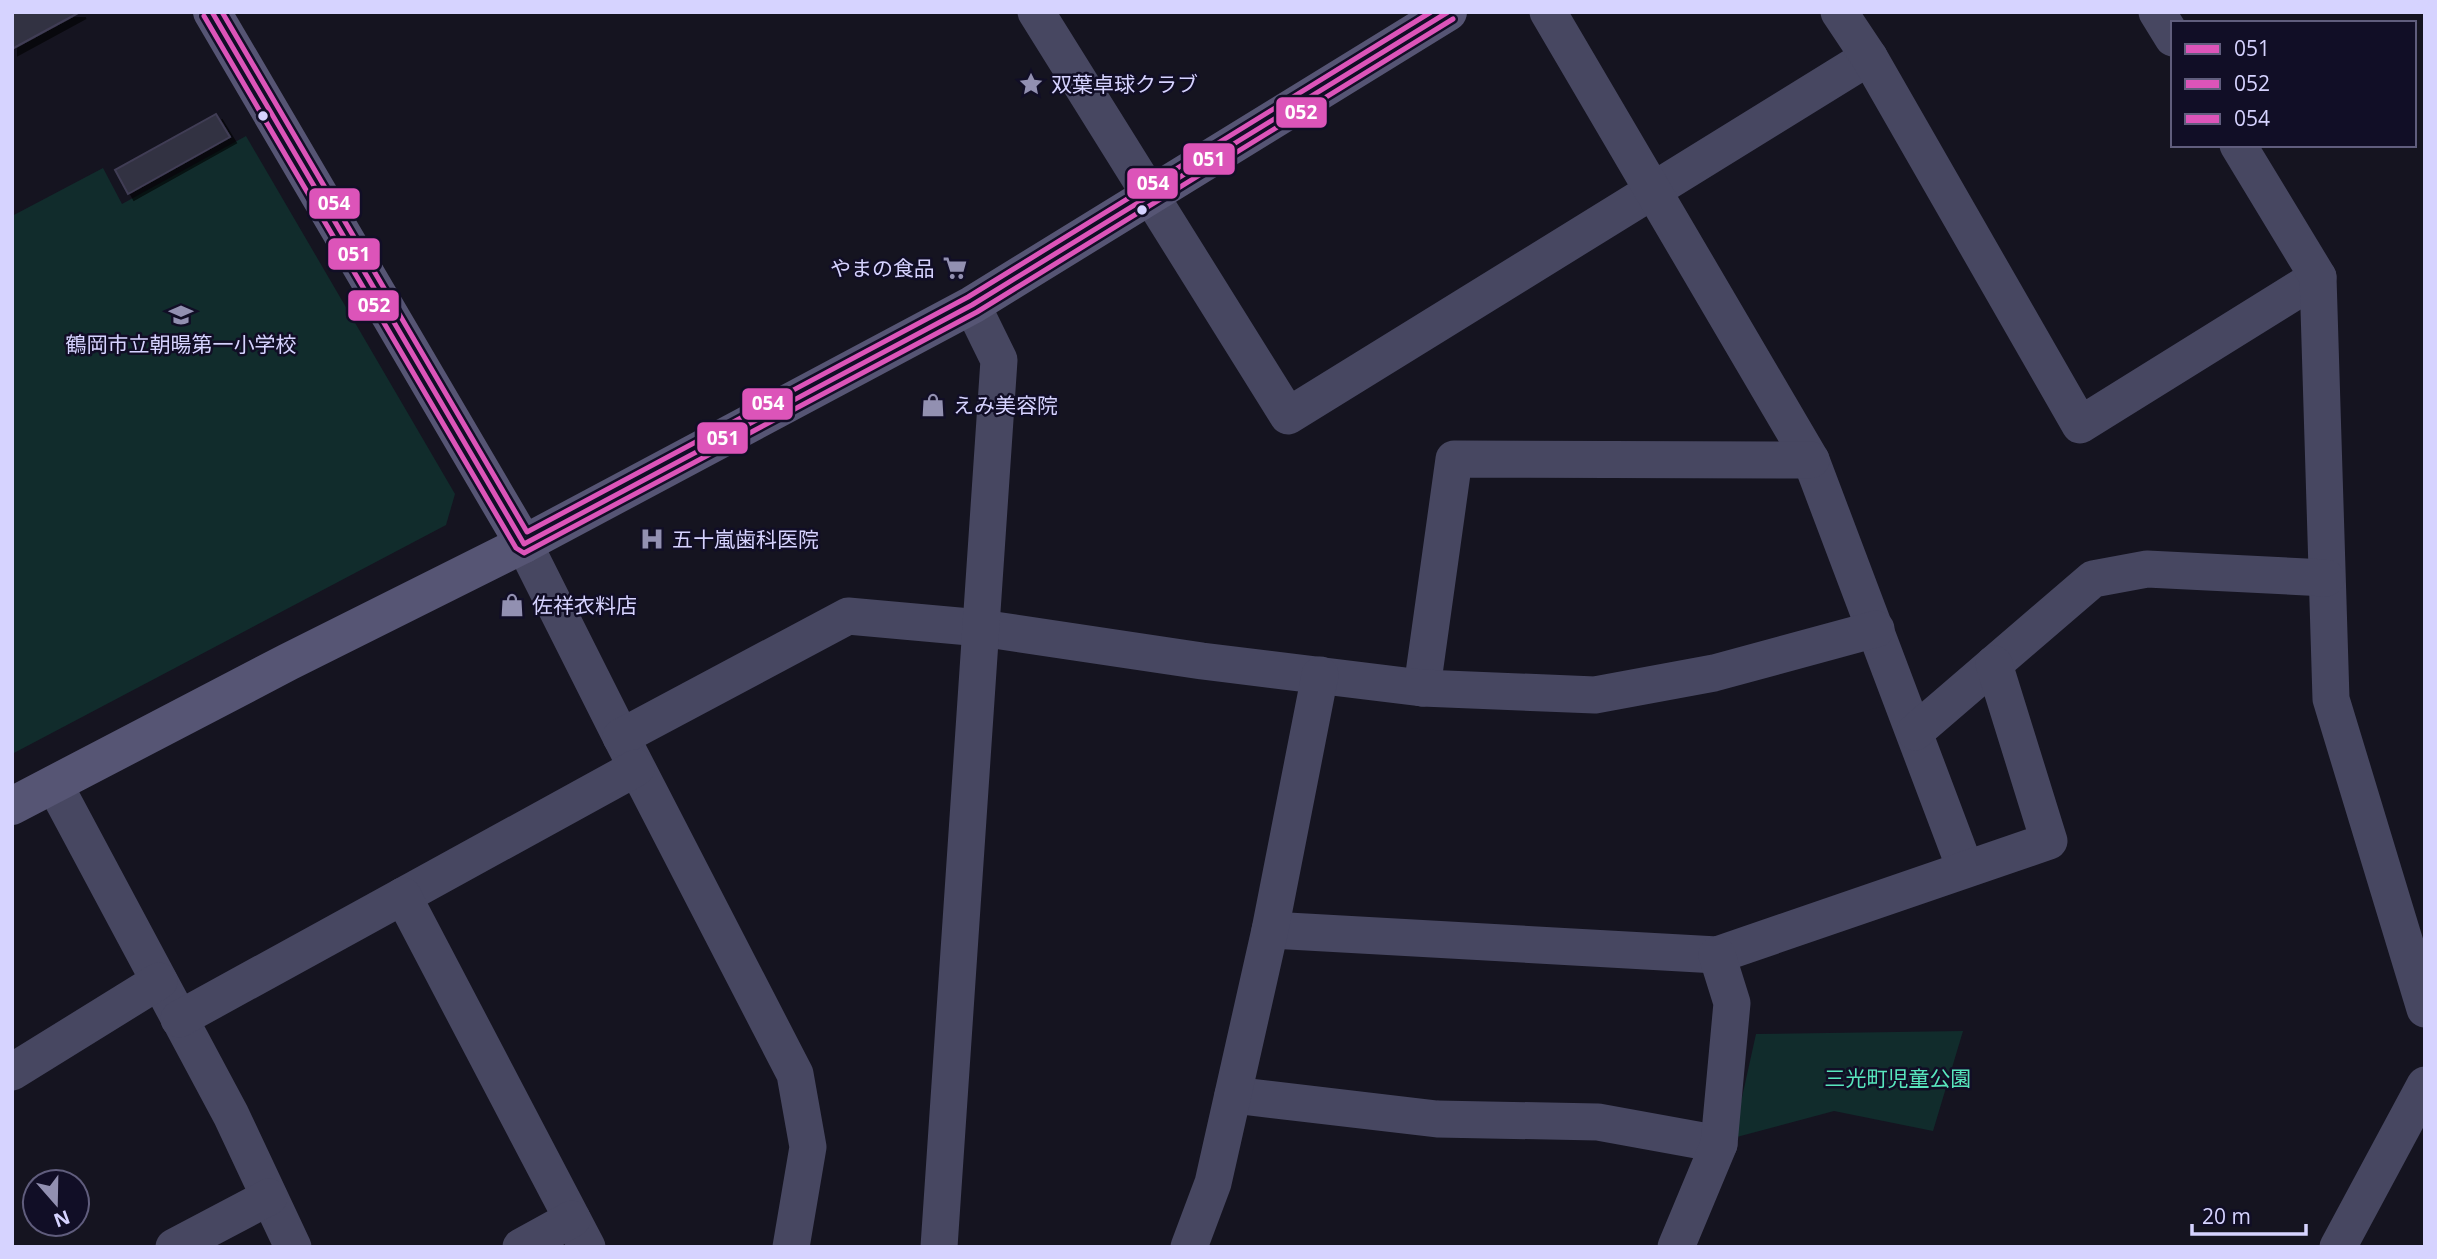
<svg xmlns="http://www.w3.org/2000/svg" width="2437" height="1259" font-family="'Open Sans','Noto Sans JP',sans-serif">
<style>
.green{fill:#112c2c}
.building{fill:#333143;stroke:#413e55;stroke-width:2;filter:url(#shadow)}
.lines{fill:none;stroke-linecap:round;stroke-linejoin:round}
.street{stroke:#474761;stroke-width:37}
.secondary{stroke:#565574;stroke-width:38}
.bus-1-casing{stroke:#110e26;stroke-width:10}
.bus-2-casing{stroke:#110e26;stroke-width:10}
.bus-3-casing{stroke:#110e26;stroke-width:10}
.bus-1{stroke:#dc54b9;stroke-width:5}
.bus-2{stroke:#dc54b9;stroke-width:5}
.bus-3{stroke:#dc54b9;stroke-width:5}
.bus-dot{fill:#d6d3ff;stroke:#110e26;stroke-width:2.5}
.labels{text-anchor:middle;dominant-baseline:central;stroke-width:5;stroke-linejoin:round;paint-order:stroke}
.poi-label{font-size:21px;fill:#d6d3ff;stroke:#110e26;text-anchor:start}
.park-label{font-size:21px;fill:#58e6bd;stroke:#110e26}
.line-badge{stroke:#110e26;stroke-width:2.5}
.badge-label{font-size:19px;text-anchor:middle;font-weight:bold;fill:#fff}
</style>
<defs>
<filter id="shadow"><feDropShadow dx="6" dy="6" stdDeviation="0" flood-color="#0009"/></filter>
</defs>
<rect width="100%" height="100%" fill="#151420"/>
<g class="green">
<polygon points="246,136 455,494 446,525 12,754 12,216 103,168 122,204"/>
<polygon points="1963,1031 1933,1131 1834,1111 1733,1138 1756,1034"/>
</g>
<g class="building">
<polygon points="12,12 80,12 12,49"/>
<polygon points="216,114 230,137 128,194 115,170"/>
</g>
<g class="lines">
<g class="street">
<polyline points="1036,12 1288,416 1869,57"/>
<polyline points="1548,12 1811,460 1965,868"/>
<polyline points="1839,12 1869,57 2080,425 2318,277"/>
<polyline points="2157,12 2173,38"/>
<polyline points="2238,145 2318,277 2331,699 2425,1009"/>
<polyline points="524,544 621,737 795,1074 808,1147 791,1247"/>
<polyline points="1422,688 1454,459 1811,460"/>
<polyline points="1915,732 2093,579 2147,569 2326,578"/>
<polyline points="621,737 848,616 981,628 1202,661 1422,688 1595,695 1714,673 1876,629"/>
<polyline points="54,784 231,1115 293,1247"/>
<polyline points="403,896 636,768"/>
<polyline points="1270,930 1717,955 2049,841 1994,664"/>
<polyline points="179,1019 403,896 587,1247"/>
<polyline points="12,1072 159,981"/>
<polyline points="1233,1095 1437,1119 1598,1122 1719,1144"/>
<polyline points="174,1247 269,1197"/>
<polyline points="521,1247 572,1219"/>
<polyline points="939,1247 999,360 972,305"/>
<polyline points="1189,1247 1213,1183 1270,930 1320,675"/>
<polyline points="1676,1247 1719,1144 1732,1003 1717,955"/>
<polyline points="2338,1247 2425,1085"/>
</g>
<g class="secondary">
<polyline points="212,12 524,544"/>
<polyline points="12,806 288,662 524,544 972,305 1448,12"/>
</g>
<g class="bus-1-casing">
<polyline id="bus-1" points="212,12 524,544 972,305 1448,12"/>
</g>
<g class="bus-2-casing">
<polyline id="bus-2" points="204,16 516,548 524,553 977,312 1453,19"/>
</g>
<g class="bus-3-casing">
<polyline id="bus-3" points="222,12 527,532 968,297 1431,12"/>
</g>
<use href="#bus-1" class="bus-1"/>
<use href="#bus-2" class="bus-2"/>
<use href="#bus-3" class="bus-3"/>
</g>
<defs>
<g id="sight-bare" transform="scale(1.89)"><path d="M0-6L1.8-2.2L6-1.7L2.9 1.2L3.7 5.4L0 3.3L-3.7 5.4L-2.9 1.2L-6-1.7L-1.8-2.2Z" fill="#9290b1" stroke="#110e26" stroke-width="2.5" paint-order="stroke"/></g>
<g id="supermarket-bare" transform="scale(1.89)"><path d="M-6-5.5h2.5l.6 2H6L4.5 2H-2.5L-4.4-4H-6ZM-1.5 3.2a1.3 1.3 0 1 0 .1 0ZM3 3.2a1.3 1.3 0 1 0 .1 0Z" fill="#9290b1" stroke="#110e26" stroke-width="2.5" paint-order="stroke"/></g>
<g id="school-bare" transform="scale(1.89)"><path d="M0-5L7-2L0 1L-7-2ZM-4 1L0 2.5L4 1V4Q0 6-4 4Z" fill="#9290b1" stroke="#110e26" stroke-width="2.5" paint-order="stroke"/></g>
<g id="shop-bare" transform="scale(1.89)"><path d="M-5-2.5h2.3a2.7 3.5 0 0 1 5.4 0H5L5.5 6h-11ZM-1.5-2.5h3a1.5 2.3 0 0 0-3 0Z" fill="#9290b1" stroke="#110e26" stroke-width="2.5" paint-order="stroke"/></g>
<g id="hospital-bare" transform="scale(1.89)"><path d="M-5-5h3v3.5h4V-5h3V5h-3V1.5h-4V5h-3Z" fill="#9290b1" stroke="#110e26" stroke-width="2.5" paint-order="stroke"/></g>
</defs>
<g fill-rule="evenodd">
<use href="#sight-bare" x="1031" y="84"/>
<use href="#supermarket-bare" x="955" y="268"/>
<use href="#school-bare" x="181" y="315"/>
<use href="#shop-bare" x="933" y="405"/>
<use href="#hospital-bare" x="652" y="539"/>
<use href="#shop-bare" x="512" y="605"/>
</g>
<g class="bus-dot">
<circle cx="263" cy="116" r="6"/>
<circle cx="1142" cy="210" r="6"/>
</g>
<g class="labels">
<g class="poi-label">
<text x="1051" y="84">双葉卓球クラブ</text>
<text x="935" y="268" text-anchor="end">やまの食品</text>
<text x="181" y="344" text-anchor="middle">鶴岡市立朝暘第一小学校</text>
<text x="953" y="405">えみ美容院</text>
<text x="672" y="539">五十嵐歯科医院</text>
<text x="532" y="605">佐祥衣料店</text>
</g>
<g class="park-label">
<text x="1898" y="1078">三光町児童公園</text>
</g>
</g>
<g class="line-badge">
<rect x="1275" y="96" width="53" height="33" rx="7" fill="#dc54b9"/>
<rect x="1182" y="142" width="54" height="34" rx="7" fill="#dc54b9"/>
<rect x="1126" y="167" width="53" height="33" rx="7" fill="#dc54b9"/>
<rect x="308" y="187" width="53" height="33" rx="7" fill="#dc54b9"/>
<rect x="327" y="237" width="54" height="34" rx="7" fill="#dc54b9"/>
<rect x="347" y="289" width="53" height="33" rx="7" fill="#dc54b9"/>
<rect x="741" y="387" width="53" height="34" rx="7" fill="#dc54b9"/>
<rect x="696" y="421" width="53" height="34" rx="7" fill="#dc54b9"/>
</g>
<g class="badge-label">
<text x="1301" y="119">052</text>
<text x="1209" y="166">051</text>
<text x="1153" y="190">054</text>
<text x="334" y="210">054</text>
<text x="354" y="261">051</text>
<text x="374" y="312">052</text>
<text x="768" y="410">054</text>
<text x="723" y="445">051</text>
</g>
<rect width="2437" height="1259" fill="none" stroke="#d6d3ff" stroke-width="28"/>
<rect x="2171" y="21" width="245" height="126" fill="#110e26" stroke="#605d7d" stroke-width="2"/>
<rect x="2185" y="44" width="35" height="10" fill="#dc54b9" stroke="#605d7d" stroke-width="2"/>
<text x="2234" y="56" font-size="21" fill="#d6d3ff">051</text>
<rect x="2185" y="79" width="35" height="10" fill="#dc54b9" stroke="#605d7d" stroke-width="2"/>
<text x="2234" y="91" font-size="21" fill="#d6d3ff">052</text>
<rect x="2185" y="114" width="35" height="10" fill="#dc54b9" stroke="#605d7d" stroke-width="2"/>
<text x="2234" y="126" font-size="21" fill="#d6d3ff">054</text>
<g transform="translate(56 1203) rotate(160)"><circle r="33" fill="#110e26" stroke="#605d7d" stroke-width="2"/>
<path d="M0-5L12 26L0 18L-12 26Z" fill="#9290b1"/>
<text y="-10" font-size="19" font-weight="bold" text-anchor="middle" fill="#d6d3ff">N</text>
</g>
<path d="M2192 1224v10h114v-10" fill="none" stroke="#d6d3ff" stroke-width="3.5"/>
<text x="2202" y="1224" font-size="21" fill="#d6d3ff" stroke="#110e26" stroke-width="5" paint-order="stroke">20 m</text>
</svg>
